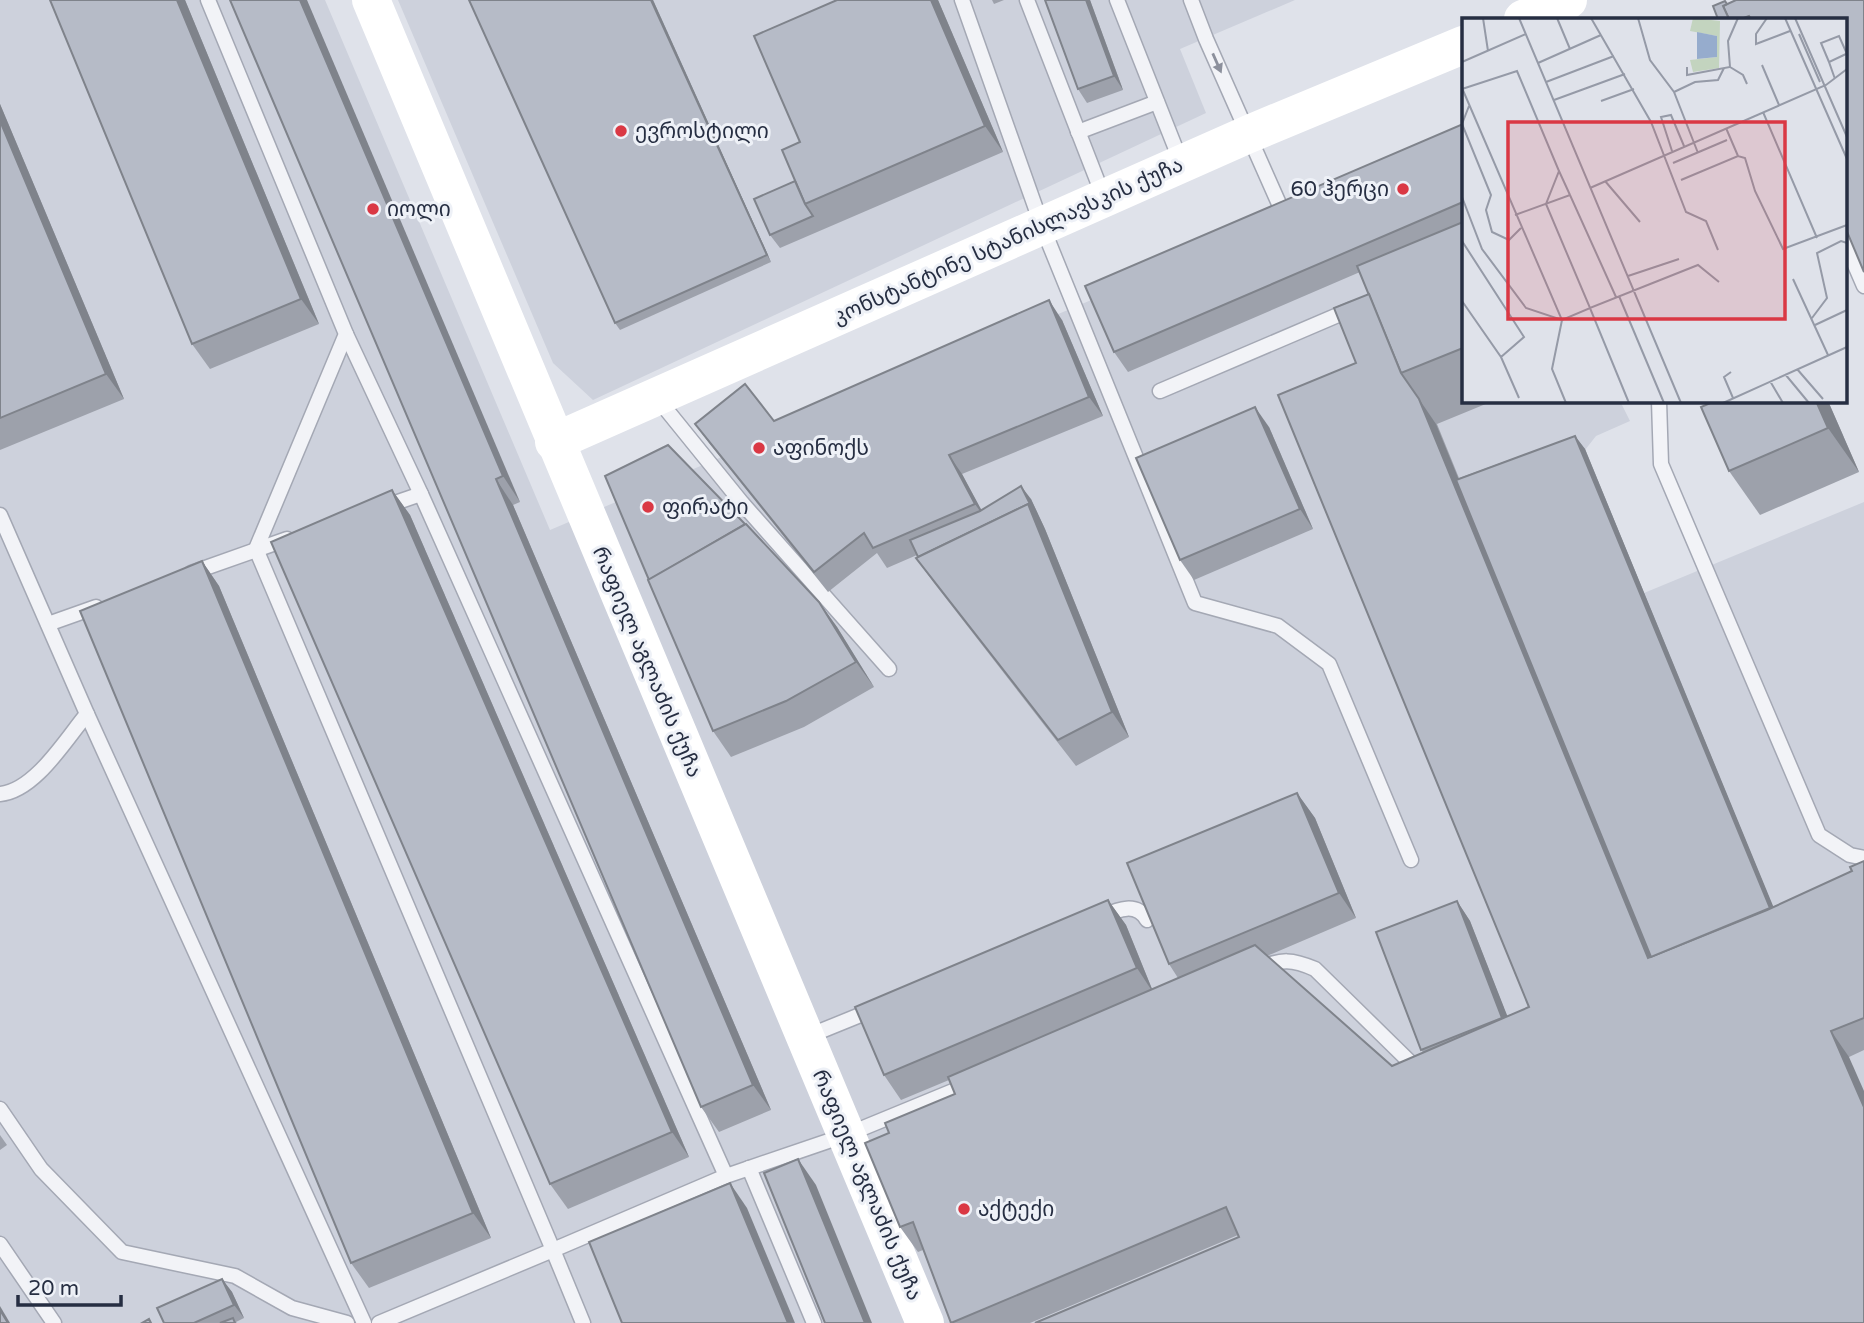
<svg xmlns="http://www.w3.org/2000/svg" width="1864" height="1323" font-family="'Varela Round','Noto Sans Georgian',sans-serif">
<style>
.built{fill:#cdd1dc}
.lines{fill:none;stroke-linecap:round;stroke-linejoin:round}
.lane-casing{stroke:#a4a8b4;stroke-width:17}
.lane{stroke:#f2f3f7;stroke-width:14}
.secondary{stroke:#fff;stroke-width:38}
.wall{fill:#9da1ab}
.shaded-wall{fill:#7f838b}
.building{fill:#b6bbc7;stroke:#7f838b;stroke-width:2}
.oneway{fill:#8c909c}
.poi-dot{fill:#da3844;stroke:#eef1f7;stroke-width:2.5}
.labels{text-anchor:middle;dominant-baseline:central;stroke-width:6;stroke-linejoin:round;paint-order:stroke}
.poi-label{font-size:21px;fill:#262e42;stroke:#eef1f7;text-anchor:start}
.street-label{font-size:21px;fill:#262e42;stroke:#eef1f7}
.inset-road{fill:none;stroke:#959aa7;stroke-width:2}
.view{fill:#da3844;fill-opacity:0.15;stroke:#da3844;stroke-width:3.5}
.inset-edge{fill:none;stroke:#262e42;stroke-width:3.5}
</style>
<rect width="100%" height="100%" fill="#dfe2ea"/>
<g class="built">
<polygon points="0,0 325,0 550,530 1463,142 1463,401 1620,401 1630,421 1596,436 1585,450 1644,593 1864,502 1864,1323 0,1323"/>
<polygon points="398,0 1295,0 1180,49 1206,113 593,400 553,363"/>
</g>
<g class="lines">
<g class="lane-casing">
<g id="lane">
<polyline points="208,0 346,334 256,549 553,1250 726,1176 846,1135 970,1084"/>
<polyline points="962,0 1042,226 1195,603 1278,626 1329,664 1411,860"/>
<polyline points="1027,0 1104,198"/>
<polyline points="1117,0 1181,162"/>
<polyline points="1191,0 1206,39 1280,206"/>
<polyline points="1078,132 1157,102"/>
<polyline points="1845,242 1864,286"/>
<polyline points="346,334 421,494"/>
<polyline points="1160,391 1352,309"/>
<polyline points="657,398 742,503 889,669"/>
<polyline points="1659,401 1661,464 1819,835 1850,855 1864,858"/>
<polyline points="383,507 421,494 726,1176"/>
<polyline points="0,515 87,714 364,1323"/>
<polyline points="191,573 287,539"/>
<polyline points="48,624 96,607"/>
<path d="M 0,794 C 35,791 66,739 87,714"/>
<path d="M 1098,918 C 1115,911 1136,900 1147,920"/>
<path d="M 1259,968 C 1282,959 1292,959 1315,969 L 1420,1072"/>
<polyline points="806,1037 875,1009"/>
<polyline points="0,1109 41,1169 122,1252 235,1276 292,1308 347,1323"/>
<polyline points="749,1168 814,1323"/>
<polyline points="0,1244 54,1323"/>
<polyline points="379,1323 553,1250 583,1323"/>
</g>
</g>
<use href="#lane" class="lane"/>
<g class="secondary">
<polyline points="371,0 925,1323"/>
<polyline points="1523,19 1568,0"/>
<polyline points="554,442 1249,134 1463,45"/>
</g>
</g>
<g class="wall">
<polygon points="50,0 185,0 319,324 210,369 192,344"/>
<polygon points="230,0 520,502 513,505 771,1110 719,1132 701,1107"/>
<polygon points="469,0 653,0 771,262 620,330 615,323"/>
<polygon points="837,0 938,0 1003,152 780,248 770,235 795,181"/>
<polygon points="992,0 1004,0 994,4"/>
<polygon points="1090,0 1123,90 1087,103 1078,89"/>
<polygon points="0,104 124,399 0,450"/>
<polygon points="1463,124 1463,401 1493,401 1437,424 1459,478 1575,436 1585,449 1773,907 1852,871 1864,861 1864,1050 1849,1057 1239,1237 1238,1235 1030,1323 951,1323 923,1250 918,1252 900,1227 889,1133 955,1094 949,1080 901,1100 884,1075 1108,900 1126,925 1152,989 1178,978 1169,964 1297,793 1315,818 1356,918 1267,956 1392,1066 1424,1053 1421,1050 1457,901 1470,921 1507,1016 1529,1007 1356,363 1369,294 1360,272 1128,372 1114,352"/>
<polygon points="1062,320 1103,416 962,474 981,510 1031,499 1045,529 1129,737 1076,766 934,583 916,558 918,557 917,555 887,568 877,553 828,592 709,443 695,424 774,421"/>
<polygon points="1715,401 1828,401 1859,472 1760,515 1729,471"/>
<polygon points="1269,427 1313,529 1194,580 1180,560"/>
<polygon points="392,490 410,515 689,1157 568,1209 550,1184"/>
<polygon points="202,561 219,586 491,1238 369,1288 351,1263"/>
<polygon points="819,602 837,627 874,687 804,727 731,757 713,731"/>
<polygon points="0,1135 7,1145 0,1150"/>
<polygon points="222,1279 232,1292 244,1318 236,1322 237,1323 164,1323"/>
</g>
<g class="shaded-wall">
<polygon points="177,0 185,0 319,324 301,299"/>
<polygon points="300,0 307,0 520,502 503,476"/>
<polygon points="651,0 653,0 771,262 767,255"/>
<polygon points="931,0 938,0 1003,152 985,126"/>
<polygon points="1086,0 1090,0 1123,90 1114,76"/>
<polygon points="0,104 124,399 106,374 0,121"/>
<polygon points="1049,300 1062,320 1103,416 1089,397"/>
<polygon points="1419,399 1436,424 1660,969 1648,958"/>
<polygon points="1816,401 1828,401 1859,472 1828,428"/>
<polygon points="1255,407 1269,427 1313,529 1300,509"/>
<polygon points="1575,436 1585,449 1785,935 1775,922"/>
<polygon points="949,455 962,474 989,524 975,504"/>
<polygon points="496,479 513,505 771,1110 753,1085"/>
<polygon points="1021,486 1031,499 1045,529 1129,737 1112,712"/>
<polygon points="392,490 410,515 689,1157 672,1132"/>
<polygon points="202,561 219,586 491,1238 473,1213"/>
<polygon points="819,602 837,627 874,687 856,662"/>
<polygon points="1297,793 1315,818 1356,918 1339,893"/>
<polygon points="1108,900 1126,925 1154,994 1137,968"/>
<polygon points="1457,901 1470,921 1516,1038 1502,1019"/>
<polygon points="1831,1031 1849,1057 1864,1091 1864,1107"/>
<polygon points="798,1159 816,1185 872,1323 865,1323"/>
<polygon points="730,1183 747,1208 795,1323 788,1323"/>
<polygon points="222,1279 232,1292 244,1318 234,1305"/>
<polygon points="0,1306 10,1323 8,1323 0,1310"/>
</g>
<g class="building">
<polygon points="50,0 177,0 301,299 192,344"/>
<polygon points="230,0 300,0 503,476 496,479 753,1085 701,1107"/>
<polygon points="469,0 651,0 767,255 615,323"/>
<polygon points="837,0 931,0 985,126 805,204 782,150 800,142 754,36"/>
<polygon points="1045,0 1086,0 1114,76 1078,89"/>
<polygon points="1736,0 1864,0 1864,272 1845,227 1845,19 1751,19 1749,16 1741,19 1729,19 1723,6"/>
<polygon points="1725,1 1727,4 1723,6 1729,19 1718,19 1713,6"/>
<polygon points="0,121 106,374 0,418"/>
<polygon points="1463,124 1463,202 1114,352 1085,286"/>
<polygon points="795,181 805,204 813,216 770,235 754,199"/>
<polygon points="1463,222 1463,348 1401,373 1357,266"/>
<polygon points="1369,294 1401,373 1419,399 1648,958 1767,910 1852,871 1850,867 1864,861 1864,1018 1831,1031 1864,1107 1864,1323 1035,1323 1239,1237 1226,1207 951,1323 913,1222 900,1227 865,1143 889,1133 885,1123 955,1094 948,1077 1255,945 1392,1066 1529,1007 1278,395 1356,363 1334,308"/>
<polygon points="1049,300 1089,397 949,455 975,504 873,548 864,533 814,572 695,424 745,384 774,421"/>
<polygon points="1715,401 1816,401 1828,428 1729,471 1701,407"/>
<polygon points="1255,407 1300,509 1180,560 1136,458"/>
<polygon points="1575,436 1770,908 1651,957 1456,480"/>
<polygon points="668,445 745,524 649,580 605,476"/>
<polygon points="1021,486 1036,516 1028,504 918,557 910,540 980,511"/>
<polygon points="392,490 672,1132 550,1184 271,542"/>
<polygon points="1028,504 1112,712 1058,740 916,558"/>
<polygon points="746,524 819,602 856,662 786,701 713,731 648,580"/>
<polygon points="202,561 473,1213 351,1263 80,611"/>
<polygon points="1297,793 1339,893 1169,964 1127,863"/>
<polygon points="1108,900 1137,968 884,1075 855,1007"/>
<polygon points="1457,901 1502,1018 1421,1050 1376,932"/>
<polygon points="798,1159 865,1323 825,1323 764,1173"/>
<polygon points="730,1183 788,1323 622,1323 589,1242"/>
<polygon points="222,1279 234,1305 194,1323 164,1323 157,1308"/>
<polygon points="0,1310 8,1323 0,1323"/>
<polygon points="233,1318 235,1323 220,1323"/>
<polygon points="149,1319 151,1323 142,1323"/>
</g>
<defs><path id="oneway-solid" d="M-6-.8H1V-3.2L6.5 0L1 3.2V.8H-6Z" transform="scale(1.75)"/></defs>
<use class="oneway" href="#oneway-solid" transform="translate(1217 63) rotate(66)"/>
<g class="poi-dot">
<circle cx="621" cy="131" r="7"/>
<circle cx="1403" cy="189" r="7"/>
<circle cx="373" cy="209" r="7"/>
<circle cx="759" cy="448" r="7"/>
<circle cx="648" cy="507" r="7"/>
<circle cx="964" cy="1209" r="7"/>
</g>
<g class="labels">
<g class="poi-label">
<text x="635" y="131">ევროსტილი</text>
<text x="1389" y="189" text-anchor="end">60 ჰერცი</text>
<text x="387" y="209">იოლი</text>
<text x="773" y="448">აფინოქს</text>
<text x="662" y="507">ფირატი</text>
<text x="978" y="1209">აქტექი</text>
</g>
<g class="street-label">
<text transform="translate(1008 241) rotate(-24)">კონსტანტინე სტანისლავსკის ქუჩა</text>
<text transform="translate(647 662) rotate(67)">რაფიელ აგლაძის ქუჩა</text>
<text transform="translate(867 1185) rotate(67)">რაფიელ აგლაძის ქუჩა</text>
</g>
</g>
<g transform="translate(1462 18)">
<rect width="385" height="385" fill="#dfe2ea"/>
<path d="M 231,0 L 258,3 L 257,50 L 231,54 L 228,42 L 255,39 L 255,18 L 228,13 Z" fill="#c3d4bf"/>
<path d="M 235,14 L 255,18 L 255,39 L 235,41 Z" fill="#96accd"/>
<path class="inset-road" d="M 21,0 L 26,33M 57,0 L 219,385M 95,0 L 108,31M 129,0 L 189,104 L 224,194 L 244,203 L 256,232M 176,0 L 188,42 L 212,74 L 236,135M 305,0 L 294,16 L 294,26 L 328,13M 323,0 L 385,141M 333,0 L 385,119M 337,16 L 358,64M 0,44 L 64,16M 367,44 L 359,25 L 377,18 L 385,36M 76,45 L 139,17M 300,47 L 317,87M 225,49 L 225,57 L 268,49 L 266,23 L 276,0M 268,49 L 281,57 L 285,66M 373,61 L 367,44 L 384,36M 84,64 L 152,38M 0,70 L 100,302 L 90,351 L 104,385M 0,71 L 55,53 L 97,153 L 84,186 L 128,290 L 236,247 L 257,264M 212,74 L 233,64 L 256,62 L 262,50M 92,82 L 163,56M 139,83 L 172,71M 7,88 L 0,106 L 29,177 L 24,192 L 30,214 L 47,222 L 59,210M 301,94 L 355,220M 264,110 L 276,138M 210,133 L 199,99 L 209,97 L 222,128M 211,145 L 265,122M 97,153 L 108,177M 219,162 L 276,138 L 283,140 L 293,173 L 321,231 L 385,207M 143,163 L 178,204M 128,170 L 364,67 L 385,51M 0,179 L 20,231 L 64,290 L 100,302 L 128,290 L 167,385M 53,197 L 108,177 L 154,279M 0,223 L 62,319 L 39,339 L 0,283M 166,258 L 217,241M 331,261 L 366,337M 157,278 L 202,385M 350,300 L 365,280 L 355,235 L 379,223 L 385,225M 353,307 L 385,292M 39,339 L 57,380M 335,351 L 361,381M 269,354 L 262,359 L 271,380M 323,356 L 347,385M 308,363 L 321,385M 261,385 L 385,329"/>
<path class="view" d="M 46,104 L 323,104 L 323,301 L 46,301 Z"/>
<rect width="385" height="385" class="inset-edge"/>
</g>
<path d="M18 1295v10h103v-10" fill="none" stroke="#262e42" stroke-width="3.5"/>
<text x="28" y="1295" font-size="21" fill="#262e42" stroke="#eef1f7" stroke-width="5" paint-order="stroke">20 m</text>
</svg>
